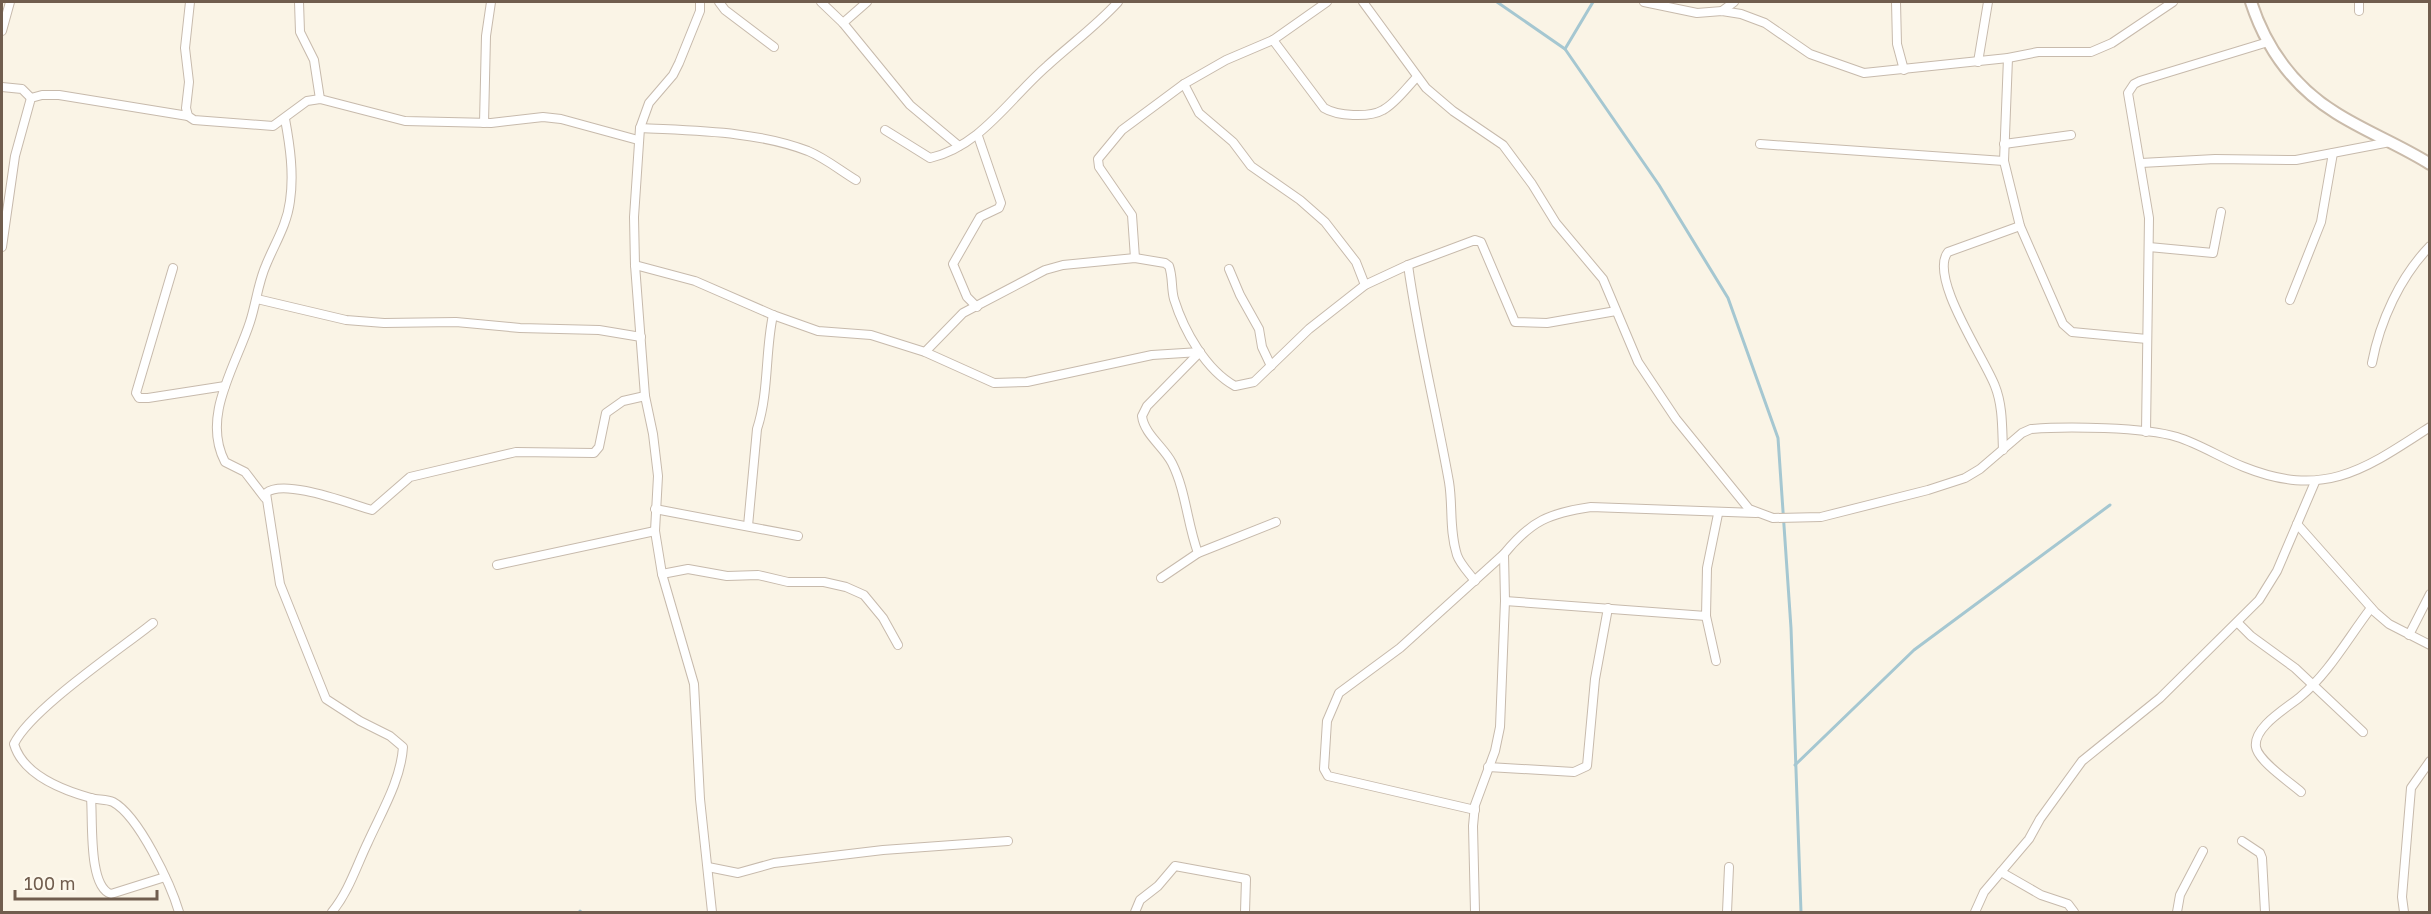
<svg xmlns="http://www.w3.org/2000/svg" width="2431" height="914" font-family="'Golos Text',sans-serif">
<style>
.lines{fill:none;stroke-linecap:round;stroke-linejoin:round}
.stream{stroke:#a5c7d1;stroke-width:3}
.street-casing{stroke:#c7baac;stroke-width:10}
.secondary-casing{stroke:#cabbaa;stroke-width:14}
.street{stroke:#fff;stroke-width:8}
.secondary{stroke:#fff;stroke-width:10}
</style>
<rect width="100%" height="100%" fill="#faf4e6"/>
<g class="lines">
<g class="stream">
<polyline points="1497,2 1565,49 1659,185 1728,298 1778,438 1791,628 1801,912"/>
<polyline points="1565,49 1593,2"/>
<polyline points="1795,765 1914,650 2110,505"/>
<polyline points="580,911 581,912"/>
</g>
<g class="street-casing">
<g id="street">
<polyline points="190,2 185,48 189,82 186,108 188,116 194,120 273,126 307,101 320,99 405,121 491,123 543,117 561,119 638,140"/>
<polyline points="299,2 300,32 314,60 320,99"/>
<polyline points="700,2 700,11 679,63 673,75 649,103 640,128 634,217 635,265 645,396 653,434 658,476 655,531 662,574 694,684 700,799 712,912"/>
<polyline points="719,2 725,10 774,47"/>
<polyline points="821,2 843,23 910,105 959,146"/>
<path d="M 1363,2 L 1426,88 L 1453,111 L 1503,145 L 1532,184 L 1556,223 L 1603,279 L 1638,362 L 1676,419 L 1749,509 L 1773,518 L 1821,517 L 1928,490 L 1965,478 L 1980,469 L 2022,433 L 2031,429 C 2065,426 2145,427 2177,437 C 2200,444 2221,458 2244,467 C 2324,499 2364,470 2430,427"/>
<polyline points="1644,2 1697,13 1722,11 1741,14 1765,23 1810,54 1864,73 2008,58 2038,52 2091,52 2112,43 2173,2"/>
<polyline points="1896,2 1897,44 1904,70"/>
<polyline points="2359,2 2359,11"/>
<polyline points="1722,11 1734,2"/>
<polyline points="843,23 867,2"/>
<polyline points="2,31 10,2"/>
<path d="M 1273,40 L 1324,108 C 1337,116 1369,118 1383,110 C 1396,103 1407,87 1417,77"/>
<polyline points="2008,58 2004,161 2020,226 2063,324 2072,332 2147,339"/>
<polyline points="1978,62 1988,2"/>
<polyline points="1184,84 1199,113 1233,142 1251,166 1300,200 1325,222 1356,262 1365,285"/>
<polyline points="2,87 22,89 31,98"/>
<polyline points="484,123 486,36 491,2"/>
<path d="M 640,128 C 696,131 756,131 808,151 C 825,158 841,171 856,180"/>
<path d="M 885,130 L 930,158 C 981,146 1009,99 1047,66 C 1071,44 1096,26 1118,2"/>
<polyline points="1760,144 2004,161"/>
<polyline points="2004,144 2071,135"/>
<polyline points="2141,163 2215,159 2296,160 2390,142"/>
<polyline points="2,247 15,156 31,98 42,95 59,95 188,116"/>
<polyline points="2149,247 2213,253 2221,212"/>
<polyline points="1135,258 1132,215 1099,167 1098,159 1122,130 1184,84 1226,60 1273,40 1327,2"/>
<polyline points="635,265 695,281 773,315 818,331 871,335 925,352 994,383 1027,382 1152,355 1200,352"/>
<path d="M 1408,265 C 1418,338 1436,409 1449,482 C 1453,506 1449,530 1457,555 C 1460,564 1469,573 1475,581"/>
<polyline points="173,268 136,393 139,398 148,398 225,386"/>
<polyline points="1229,269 1240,295 1259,329 1262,347 1271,366"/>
<polyline points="257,299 346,320 384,323 456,322 520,328 599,330 641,337"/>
<polyline points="2290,300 2321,222 2333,153"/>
<polyline points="977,307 967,297 953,264 980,217 999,208 1001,203 978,136"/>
<path d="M 925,352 L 963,313 L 1045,270 L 1063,265 L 1135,258 L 1165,263 L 1169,266 C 1173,277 1171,288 1174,299 C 1184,331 1206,370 1235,386 L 1254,382 L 1309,329 L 1365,285 L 1408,265 L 1475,240 L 1481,242 L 1515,322 L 1547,323 L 1616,311"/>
<path d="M 2372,363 C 2380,321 2400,277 2430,246"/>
<polyline points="2146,432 2149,218 2128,93 2134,84 2140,81 2268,42"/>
<path d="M 2003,450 C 2002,429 2003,406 1995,386 C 1985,359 1928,277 1948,252 L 2020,226"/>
<path d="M 265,498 L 245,472 L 225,462 C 201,416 236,366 250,322 C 256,304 258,283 266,265 C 275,243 287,225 290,201 C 294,174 290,146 285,119"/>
<polyline points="655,509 798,536"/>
<polyline points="2297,524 2375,612 2389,624 2430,645"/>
<path d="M 748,526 L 757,429 C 769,393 765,352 773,315"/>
<path d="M 1198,553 C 1187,523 1186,491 1172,463 C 1164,447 1144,434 1142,416 L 1147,406 L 1200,352"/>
<polyline points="497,565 655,531"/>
<polyline points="662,574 688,569 727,576 758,575 788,582 824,582 846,587 864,595 883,618 898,645"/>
<polyline points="1161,578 1198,553 1276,522"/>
<polyline points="1505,601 1706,616 1707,568 1718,514"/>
<polyline points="1706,616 1716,661"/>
<path d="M 153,623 C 119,650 30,710 14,744 C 23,775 62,790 91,798 C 97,800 107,799 113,802 C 139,816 171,885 179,912"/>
<polyline points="2238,623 2251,636 2295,668 2363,732"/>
<polyline points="2409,635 2430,594"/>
<polyline points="1488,767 1574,772 1587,766 1595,679 1608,608"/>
<path d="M 2301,792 C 2291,783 2258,761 2256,747 C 2253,727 2287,708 2300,697 C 2329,673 2348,638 2371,608"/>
<path d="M 91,798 C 93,820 88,887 111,894 L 165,877"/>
<polyline points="1475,810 1328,776 1324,769 1327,721 1339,693 1400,648 1504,554"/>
<polyline points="2242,841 2260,853 2262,858 2265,912"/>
<polyline points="708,867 738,873 774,863 883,850 1008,841"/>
<polyline points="2001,872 2041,895 2068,904 2074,912"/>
<path d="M 332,912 C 349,891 356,867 368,842 C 381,813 401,780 403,747 L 390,736 L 360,721 L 326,699 L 280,584 L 266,493 C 284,478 350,504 372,510 L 410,477 L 516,452 L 594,453 L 599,447 L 606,413 L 623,401 L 645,396"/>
<polyline points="1135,912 1140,900 1158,886 1175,866 1246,879 1245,912"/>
<path d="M 1475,912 L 1473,826 L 1475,805 L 1495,751 L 1500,727 L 1505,601 L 1504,554 C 1531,521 1549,513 1591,507 L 1756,513"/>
<polyline points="1727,912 1729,867"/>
<polyline points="1975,912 1984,892 2029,839 2040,819 2082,761 2160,698 2259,600 2277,571 2315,482"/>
<polyline points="2177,912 2180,895 2203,851"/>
<polyline points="2404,912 2402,897 2411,788 2430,761"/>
</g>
</g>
<g class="secondary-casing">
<path id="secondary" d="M 2251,2 C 2266,48 2294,87 2336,113 C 2366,132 2400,145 2430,164"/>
</g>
<use href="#street" class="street"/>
<use href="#secondary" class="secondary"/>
</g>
<rect width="2431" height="914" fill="none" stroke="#705d4e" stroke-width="6"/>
<path d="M15 890v9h142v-9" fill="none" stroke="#705d4e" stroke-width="3"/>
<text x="24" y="890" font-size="18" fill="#705d4e" stroke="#fdf8ec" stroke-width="4.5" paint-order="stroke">100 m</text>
</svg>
